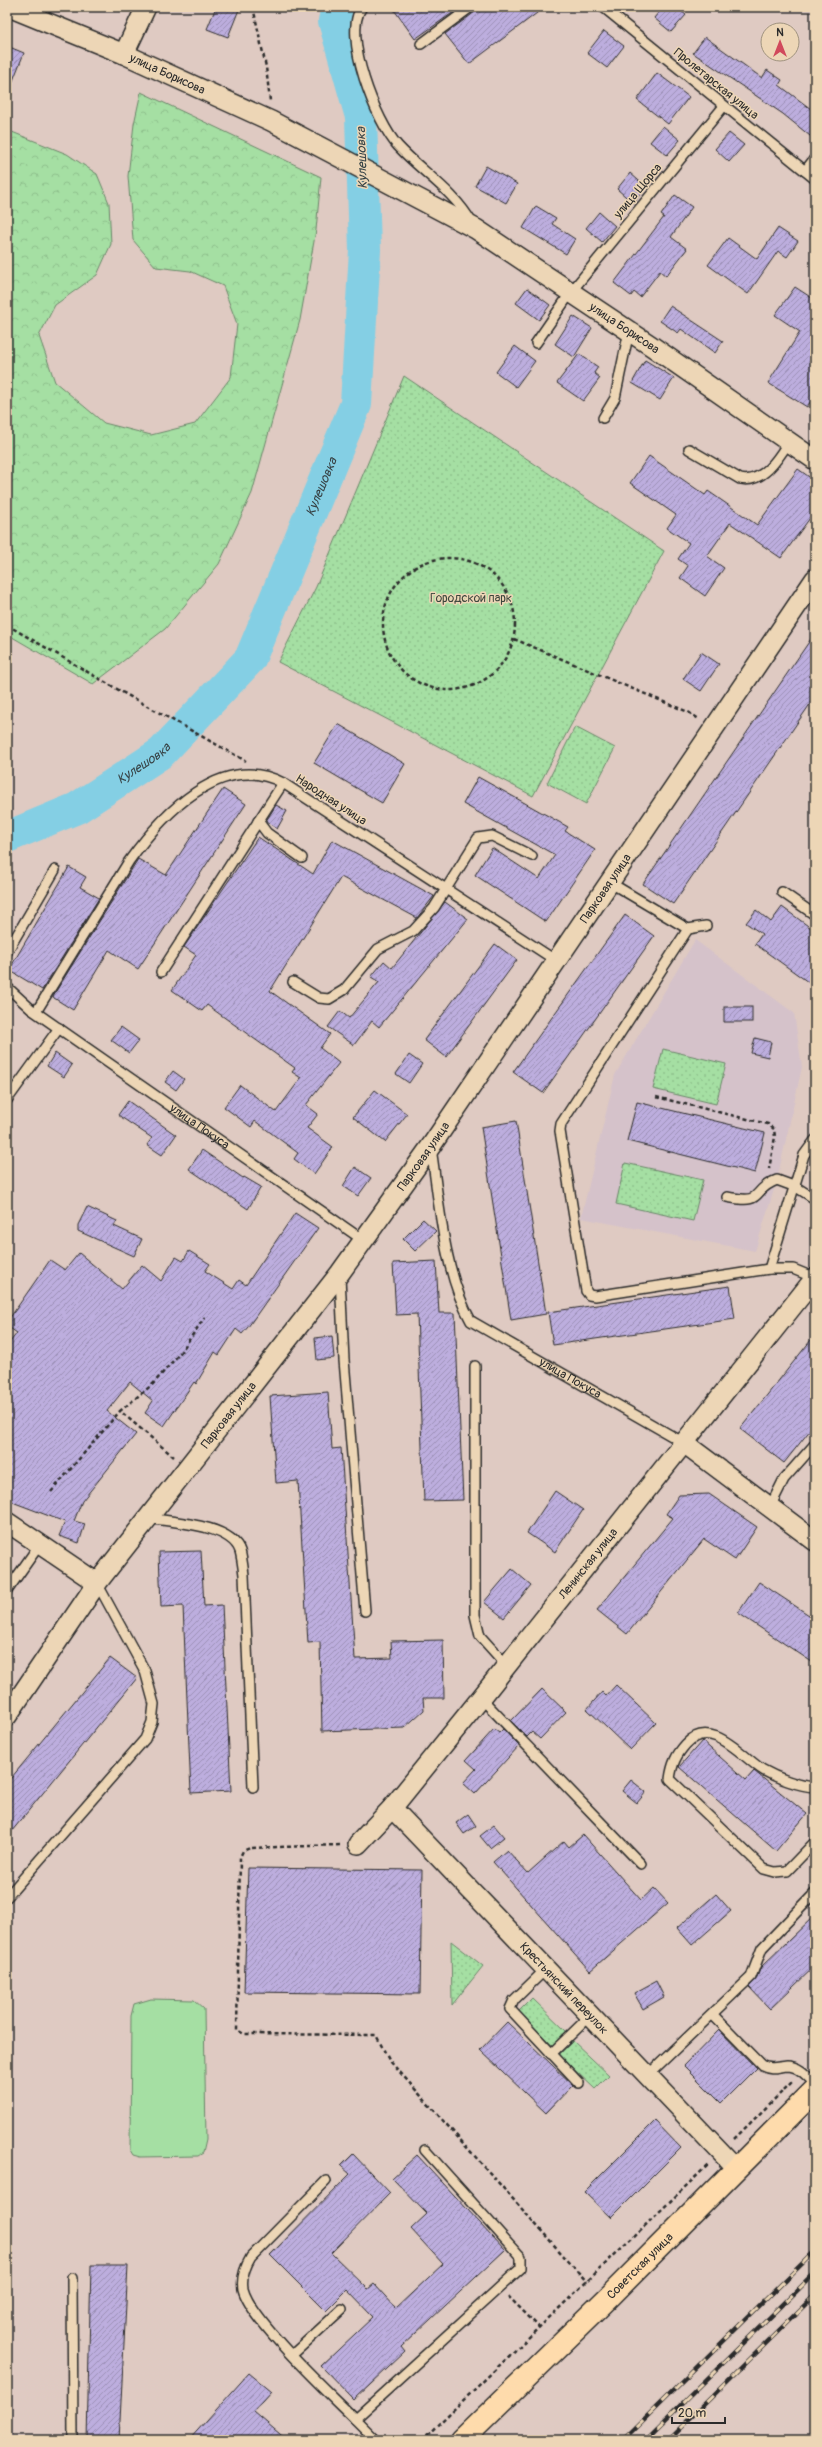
<svg xmlns="http://www.w3.org/2000/svg" width="822" height="2447" font-family="Pangolin,sans-serif">
<style>
.built{fill:#d5c2ca}
.grass{fill:#a5dfa3;stroke:#688567}
.forest{fill:url(#forest-crowns);stroke:#688567}
.park{fill:url(#park-dots);stroke:#688567}
.lines{fill:none;stroke-linecap:round;stroke-linejoin:round}
.river{stroke:#84cfe4;stroke-width:32}
.building{fill:url(#building-hatch);stroke:#2b2b2b}
.service-casing{stroke:#2b2b2b;stroke-width:12}
.minor-casing{stroke:#2b2b2b;stroke-width:22}
.primary-casing{stroke:#2b2b2b;stroke-width:25}
.path{stroke:#2b2b2b;stroke-width:2.5;stroke-dasharray:4 3;stroke-linecap:butt}
.service{stroke:#edd6b6;stroke-width:9}
.minor{stroke:#edd6b6;stroke-width:19}
.primary{stroke:#fedbac;stroke-width:22}
.rail-casing{stroke:#2b2b2b;stroke-width:4.5}
.rail{stroke:#edd6b6;stroke-width:3;stroke-dasharray:9;stroke-linecap:butt}
.labels{text-anchor:middle;dominant-baseline:central;stroke-width:3;stroke-linejoin:round;paint-order:stroke}
.street-label{font-size:12px;fill:#2b2b2b;stroke:#edd6b6}
.park-label{font-size:12px;fill:#3d463d;stroke:#edd6b6}
.water-label{font-size:13px;font-style:italic;fill:#384447;stroke:#edd6b6}
</style>
<defs>
<pattern id="forest-crowns" width="20" height="18" patternUnits="userSpaceOnUse"><rect width="20" height="18" fill="#a5dfa3"/><path d="M2 6a3 3 0 1 1 6 0M12 15a3 3 0 1 1 6 0" fill="none" stroke="#8ec08c"/></pattern>
<pattern id="park-dots" width="8" height="8" patternUnits="userSpaceOnUse"><rect width="8" height="8" fill="#a5dfa3"/><path d="M2 2h.1M6 6h.1" fill="none" stroke="#8ec08c" stroke-width="1.8" stroke-linecap="round"/></pattern>
<pattern id="building-hatch" width="6" height="6" patternUnits="userSpaceOnUse"><rect width="6" height="6" fill="#bdaede"/><path d="M-1 1l2-2M0 6l6-6M5 7l2-2" fill="none" stroke="#9a8eb4"/></pattern>
</defs>
<rect width="100%" height="100%" fill="#dfcac2"/>
<filter id="ink" filterUnits="userSpaceOnUse"><feTurbulence type="fractalNoise" baseFrequency=".025" numOctaves="2"/><feDisplacementMap in="SourceGraphic" scale="8" xChannelSelector="R" yChannelSelector="G"/><feConvolveMatrix kernelMatrix="1 2 1 2 8 2 1 2 1" color-interpolation-filters="sRGB"/></filter>
<g filter="url(#ink)">
<polygon class="built" points="695,940 794,1013 802,1067 777,1180 755,1251 581,1218 615,1075"/>
<polygon class="grass" points="151,1999 194,2000 204,2009 206,2140 203,2153 198,2156 140,2157 133,2155 130,2150 131,2016 134,2004"/>
<polygon class="forest" points="141,92 321,177 316,230 300,320 252,493 219,564 165,629 93,684 7,634 7,130 67,154 97,174 109,203 111,244 97,275 55,305 39,336 55,382 104,423 151,435 195,424 231,377 237,324 223,286 190,271 156,267 133,240 128,176 134,124"/>
<g class="park">
<polygon points="404,376 664,551 533,796 278,662 316,587"/>
<polygon points="575,727 615,748 586,804 547,783"/>
<polygon points="663,1049 726,1064 716,1104 653,1089"/>
<polygon points="625,1163 703,1180 693,1221 616,1204"/>
<polygon points="451,1941 483,1966 452,2005"/>
<polygon points="532,1998 567,2032 554,2047 518,2012"/>
<polygon points="573,2041 609,2075 595,2089 559,2055"/>
</g>
<g class="lines">
<path class="river" id="s1" d="M 7,837 L 77,808 L 161,753 L 250,659 L 356,404 L 365,250 L 361,117 L 334,21 L 337,7"/>
</g>
<g class="building">
<polygon points="216,7 240,7 228,37 207,29"/>
<polygon points="392,7 461,7 415,39"/>
<polygon points="477,7 545,7 469,64 445,34 475,12"/>
<polygon points="663,7 676,7 686,15 671,32 654,18"/>
<polygon points="604,31 624,46 607,68 587,53"/>
<polygon points="705,37 762,78 767,70 782,80 779,85 815,112 815,140 783,114 693,53"/>
<polygon points="7,46 24,53 8,93 7,93"/>
<polygon points="657,73 689,97 668,124 637,100"/>
<polygon points="663,126 680,140 667,155 650,142"/>
<polygon points="729,133 744,145 729,162 715,149"/>
<polygon points="486,166 517,184 506,203 475,186"/>
<polygon points="630,173 646,187 633,203 617,189"/>
<polygon points="675,195 692,207 671,237 687,249 666,276 660,271 640,297 634,292 631,296 614,283 664,217 661,215"/>
<polygon points="536,206 556,218 552,224 575,239 566,254 523,228"/>
<polygon points="599,212 615,226 602,242 586,228"/>
<polygon points="778,228 798,241 787,257 778,251 748,294 708,265 728,238 757,259"/>
<polygon points="795,287 815,300 815,395 807,407 768,383 800,332 775,315"/>
<polygon points="527,288 550,305 539,320 516,303"/>
<polygon points="670,306 723,341 715,353 681,329 678,333 660,321"/>
<polygon points="573,316 592,328 574,357 555,344"/>
<polygon points="515,346 535,361 516,387 496,372"/>
<polygon points="579,354 598,367 594,373 600,378 583,401 557,383"/>
<polygon points="645,360 674,378 660,400 632,383"/>
<polygon points="649,456 705,495 708,491 757,525 798,469 815,481 815,511 781,558 730,523 707,556 724,568 705,596 680,578 688,566 678,559 689,543 667,528 676,515 630,483"/>
<polygon points="815,633 815,697 673,904 643,884"/>
<polygon points="701,652 719,664 701,691 683,679"/>
<polygon points="338,724 405,764 382,803 314,763"/>
<polygon points="478,777 568,827 565,831 595,850 546,922 475,875 492,848 539,879 555,855 463,804"/>
<polygon points="223,789 246,804 138,969 109,950 73,1010 54,998 53,996 138,859 166,875"/>
<polygon points="276,805 287,811 277,829 266,821"/>
<polygon points="258,837 313,874 332,840 434,896 417,918 341,877 270,991 330,1034 320,1048 339,1063 306,1105 318,1114 307,1128 333,1147 314,1174 294,1159 298,1153 255,1121 251,1127 224,1107 240,1085 276,1112 301,1078 292,1072 295,1068 207,1005 202,1011 172,990 196,955 184,947"/>
<polygon points="69,867 86,877 80,887 99,898 42,990 9,970"/>
<polygon points="445,902 468,919 379,1027 372,1021 354,1045 328,1027 340,1011 349,1018 379,982 371,977 384,961 392,968"/>
<polygon points="782,907 815,931 815,987 755,944 762,934 746,923 756,910 771,922"/>
<polygon points="625,915 654,936 543,1093 513,1072"/>
<polygon points="495,944 517,960 446,1057 424,1040"/>
<rect x="724" y="1007" width="28" height="15"/>
<polygon points="121,1027 139,1040 129,1053 111,1040"/>
<polygon points="755,1038 771,1042 768,1057 751,1053"/>
<polygon points="55,1053 72,1065 64,1077 47,1066"/>
<polygon points="409,1055 422,1064 409,1083 396,1074"/>
<polygon points="173,1071 184,1079 176,1090 165,1082"/>
<polygon points="375,1090 407,1114 385,1142 353,1117"/>
<polygon points="128,1101 176,1135 162,1155 147,1145 152,1138 118,1115"/>
<polygon points="637,1102 765,1133 755,1173 627,1141"/>
<polygon points="516,1121 546,1314 511,1320 481,1127"/>
<polygon points="202,1150 243,1178 244,1177 261,1187 248,1209 189,1169"/>
<polygon points="355,1167 371,1178 358,1196 343,1186"/>
<polygon points="87,1207 117,1221 114,1226 142,1239 134,1256 78,1231 78,1225"/>
<polygon points="295,1213 318,1228 248,1327 242,1334 236,1329 219,1355 215,1352 196,1384 194,1382 164,1426 145,1413 153,1401 130,1382 107,1411 136,1434 82,1501 74,1521 85,1524 79,1543 59,1536 65,1522 15,1503 7,1497 7,1346 17,1333 7,1326 7,1322 50,1260 65,1270 79,1253 122,1289 142,1265 161,1281 176,1257 183,1261 189,1251 210,1264 205,1271 233,1289 239,1280 246,1285"/>
<polygon points="423,1219 436,1231 415,1251 403,1239"/>
<polygon points="436,1261 439,1313 455,1313 463,1500 424,1501 417,1314 396,1315 393,1263"/>
<polygon points="730,1286 735,1319 553,1345 548,1312"/>
<polygon points="815,1335 815,1424 784,1463 740,1429"/>
<polygon points="332,1336 334,1358 317,1360 315,1338"/>
<polygon points="328,1392 332,1449 341,1448 355,1659 392,1658 391,1641 443,1640 444,1698 423,1698 424,1710 404,1728 322,1731 320,1642 308,1643 298,1481 276,1483 270,1396"/>
<polygon points="555,1491 583,1510 555,1552 527,1533"/>
<polygon points="709,1494 757,1527 735,1560 704,1539 627,1634 597,1610 673,1518 666,1514 679,1495"/>
<polygon points="201,1551 204,1606 222,1605 231,1791 191,1793 183,1606 161,1607 159,1552"/>
<polygon points="512,1569 531,1585 504,1618 484,1602"/>
<polygon points="759,1582 815,1619 815,1664 738,1613"/>
<polygon points="110,1658 137,1678 7,1837 7,1783"/>
<polygon points="616,1685 656,1723 630,1750 587,1709 602,1692 606,1696"/>
<polygon points="542,1689 566,1712 540,1739 532,1732 527,1737 511,1721"/>
<polygon points="494,1729 499,1733 503,1729 519,1746 475,1794 463,1783 476,1769 466,1760"/>
<polygon points="702,1741 746,1780 754,1771 807,1814 776,1851 679,1767"/>
<polygon points="631,1780 646,1792 637,1803 622,1791"/>
<polygon points="468,1814 476,1826 464,1834 456,1823"/>
<polygon points="494,1825 504,1837 490,1848 480,1836"/>
<polygon points="583,1835 641,1900 654,1888 668,1903 590,1971 493,1862 507,1850 528,1873 564,1841 569,1847"/>
<polygon points="248,1868 422,1870 420,1994 244,1992"/>
<polygon points="716,1894 731,1911 692,1945 677,1928"/>
<polygon points="815,1915 815,1966 770,2009 749,1987 756,1979 761,1967"/>
<polygon points="656,1981 664,1997 643,2009 634,1993"/>
<polygon points="507,2022 573,2085 546,2113 480,2050"/>
<polygon points="719,2030 756,2068 721,2103 684,2066"/>
<polygon points="655,2121 681,2148 611,2218 584,2192"/>
<polygon points="353,2154 390,2193 331,2253 368,2289 374,2284 396,2308 443,2264 411,2229 427,2214 392,2178 417,2155 505,2250 401,2347 405,2352 354,2400 321,2366 373,2317 347,2290 326,2311 270,2255 350,2174 341,2166"/>
<polygon points="91,2265 128,2265 119,2440 87,2440"/>
<polygon points="249,2373 272,2392 254,2412 287,2440 189,2440"/>
</g>
<g class="lines">
<g class="service-casing">
<g id="service">
<path d="M 362,7 C 341,34 377,124 398,146 C 423,173 454,191 472,223"/>
<polyline points="603,7 815,179"/>
<polyline points="421,44 471,7"/>
<polyline points="805,171 815,158"/>
<polyline points="536,343 571,292 724,106"/>
<polyline points="603,418 615,398 629,331"/>
<path d="M 689,449 L 740,479 C 762,484 778,459 788,443"/>
<polyline points="258,821 267,833 302,858"/>
<polyline points="609,882 688,929 706,926"/>
<polyline points="782,892 815,915"/>
<polyline points="688,929 561,1124 560,1131 586,1291 589,1295 595,1296 769,1269 793,1269 815,1278"/>
<polyline points="7,952 55,870"/>
<polyline points="161,972 283,783 555,960"/>
<polyline points="293,982 319,998 329,999 344,990 378,949 413,931 434,908 478,838 492,836 532,856"/>
<path id="s2" d="M 7,987 L 31,1009 L 363,1240"/>
<path d="M 36,1012 L 129,861 C 162,815 222,750 283,783"/>
<polyline points="7,1100 59,1028"/>
<path id="s3" d="M 431,1148 C 439,1201 444,1274 471,1321 L 684,1443"/>
<path d="M 727,1197 C 767,1205 749,1190 777,1180 L 796,1187 L 815,1199"/>
<polyline points="769,1269 804,1155 815,1140"/>
<polyline points="340,1277 344,1360 365,1611"/>
<polyline points="475,1366 475,1615 480,1636 507,1666"/>
<polyline points="770,1507 784,1479 815,1444"/>
<path d="M 147,1518 C 171,1522 231,1524 240,1551 C 242,1558 243,1567 244,1575 L 253,1787"/>
<polyline points="7,1591 40,1544"/>
<polyline points="481,1698 641,1864"/>
<path d="M 815,1787 C 799,1786 777,1778 763,1770 C 742,1757 711,1716 686,1744 C 676,1755 672,1764 670,1779 L 764,1869 L 775,1872 L 787,1871 L 815,1842"/>
<polyline points="7,1897 145,1739 152,1722 154,1704 145,1671 97,1583"/>
<polyline points="547,1968 514,2000 510,2009 579,2083"/>
<path d="M 713,2015 L 762,2065 C 772,2070 776,2067 787,2066 C 799,2066 807,2076 815,2084"/>
<polyline points="551,2054 591,2015"/>
<polyline points="647,2076 751,1977 762,1948 815,1893"/>
<path d="M 326,2181 L 251,2257 C 245,2267 241,2277 243,2289 C 251,2321 329,2393 355,2419"/>
<polyline points="72,2278 73,2440"/>
<polyline points="292,2355 342,2309"/>
<polyline points="376,2440 355,2419 521,2268 521,2257 425,2150"/>
</g>
</g>
<g class="minor-casing">
<g id="minor">
<path id="s4" d="M 9,7 L 124,54 L 271,121 L 476,229 L 653,347 L 815,460"/>
<polyline points="124,54 146,7"/>
<polyline points="684,1443 815,1541"/>
<polyline points="7,1522 97,1583"/>
<path id="s5" d="M 7,1716 L 97,1583 L 340,1273 L 431,1146 L 815,579"/>
<path id="s6" d="M 392,1808 L 736,2168"/>
<path id="s7" d="M 358,1844 L 392,1808 L 481,1698 L 815,1278"/>
</g>
</g>
<g class="primary-casing">
<g id="primary">
<path id="s8" d="M 462,2440 L 610,2296 L 815,2090"/>
</g>
</g>
<g class="path">
<polyline points="253,7 266,67 270,101"/>
<circle cx="449" cy="624" r="66"/>
<polyline points="7,625 122,692 246,761"/>
<polyline points="514,639 688,712 699,719"/>
<polyline points="656,1097 768,1124 774,1129 775,1137 769,1169"/>
<polyline points="174,1457 120,1411 153,1384 180,1353 205,1317"/>
<polyline points="51,1492 120,1411"/>
<polyline points="340,1845 250,1848 243,1851 240,1857 237,2030 244,2034 376,2035 389,2060 587,2282"/>
<polyline points="734,2139 793,2081"/>
<polyline points="508,2296 539,2327"/>
<polyline points="422,2440 708,2165"/>
</g>
<use href="#service" class="service"/>
<use href="#minor" class="minor"/>
<use href="#primary" class="primary"/>
<g class="rail-casing">
<g id="rail">
<polyline points="623,2440 815,2251"/>
<polyline points="645,2440 815,2273"/>
<polyline points="668,2440 815,2295"/>
</g>
</g>
<use href="#rail" class="rail"/>
</g>
</g>
<g class="labels">
<g class="street-label">
<text stroke="none"><textPath href="#s4" startOffset="172">улица Борисова</textPath></text>
<text transform="translate(716 84) rotate(39)">Пролетарская улица</text>
<text transform="translate(638 191) rotate(-50)">улица Щорса</text>
<text stroke="none"><textPath href="#s4" startOffset="696">улица Борисова</textPath></text>
<text transform="translate(331 800) rotate(33)">Народная улица</text>
<text stroke="none"><textPath href="#s5" startOffset="1022">Парковая улица</textPath></text>
<text stroke="none"><textPath href="#s2" startOffset="238">улица Покуса</textPath></text>
<text stroke="none"><textPath href="#s5" startOffset="698">Парковая улица</textPath></text>
<text stroke="none"><textPath href="#s3" startOffset="293">улица Покуса</textPath></text>
<text stroke="none"><textPath href="#s5" startOffset="374">Парковая улица</textPath></text>
<text stroke="none"><textPath href="#s7" startOffset="363">Ленинская улица</textPath></text>
<text stroke="none"><textPath href="#s6" startOffset="249">Крестьянский переулок</textPath></text>
<text stroke="none"><textPath href="#s8" startOffset="249">Советская улица</textPath></text>
</g>
<g class="park-label">
<text x="471" y="598">Городской парк</text>
</g>
<g class="water-label">
<text transform="translate(362 158) rotate(-92)">Кулешовка</text>
<text stroke="none"><textPath href="#s1" startOffset="492">Кулешовка</textPath></text>
<text stroke="none"><textPath href="#s1" startOffset="156">Кулешовка</textPath></text>
</g>
</g>
<rect width="822" height="2447" fill="none" stroke="#edd6b6" stroke-width="24"/>
<rect x="12" y="12" width="798" height="2423" fill="none" stroke="#2b2b2b" stroke-width="1.5" filter="url(#ink)"/>
<g transform="translate(780 42)"><circle r="19" fill="#edd6b6" stroke="#9f927e"/>
<path d="M0-3L7 15L0 10L-7 15Z" fill="#d1495b"/>
<text y="-6" font-size="11" font-weight="bold" text-anchor="middle" fill="#2b2b2b">N</text>
</g>
<path d="M672 2417v6h53v-6" fill="none" stroke="#2b2b2b" stroke-width="2"/>
<text x="678" y="2417" font-size="12" fill="#2b2b2b" stroke="#edd6b6" stroke-width="3" paint-order="stroke">20 m</text>
</svg>
